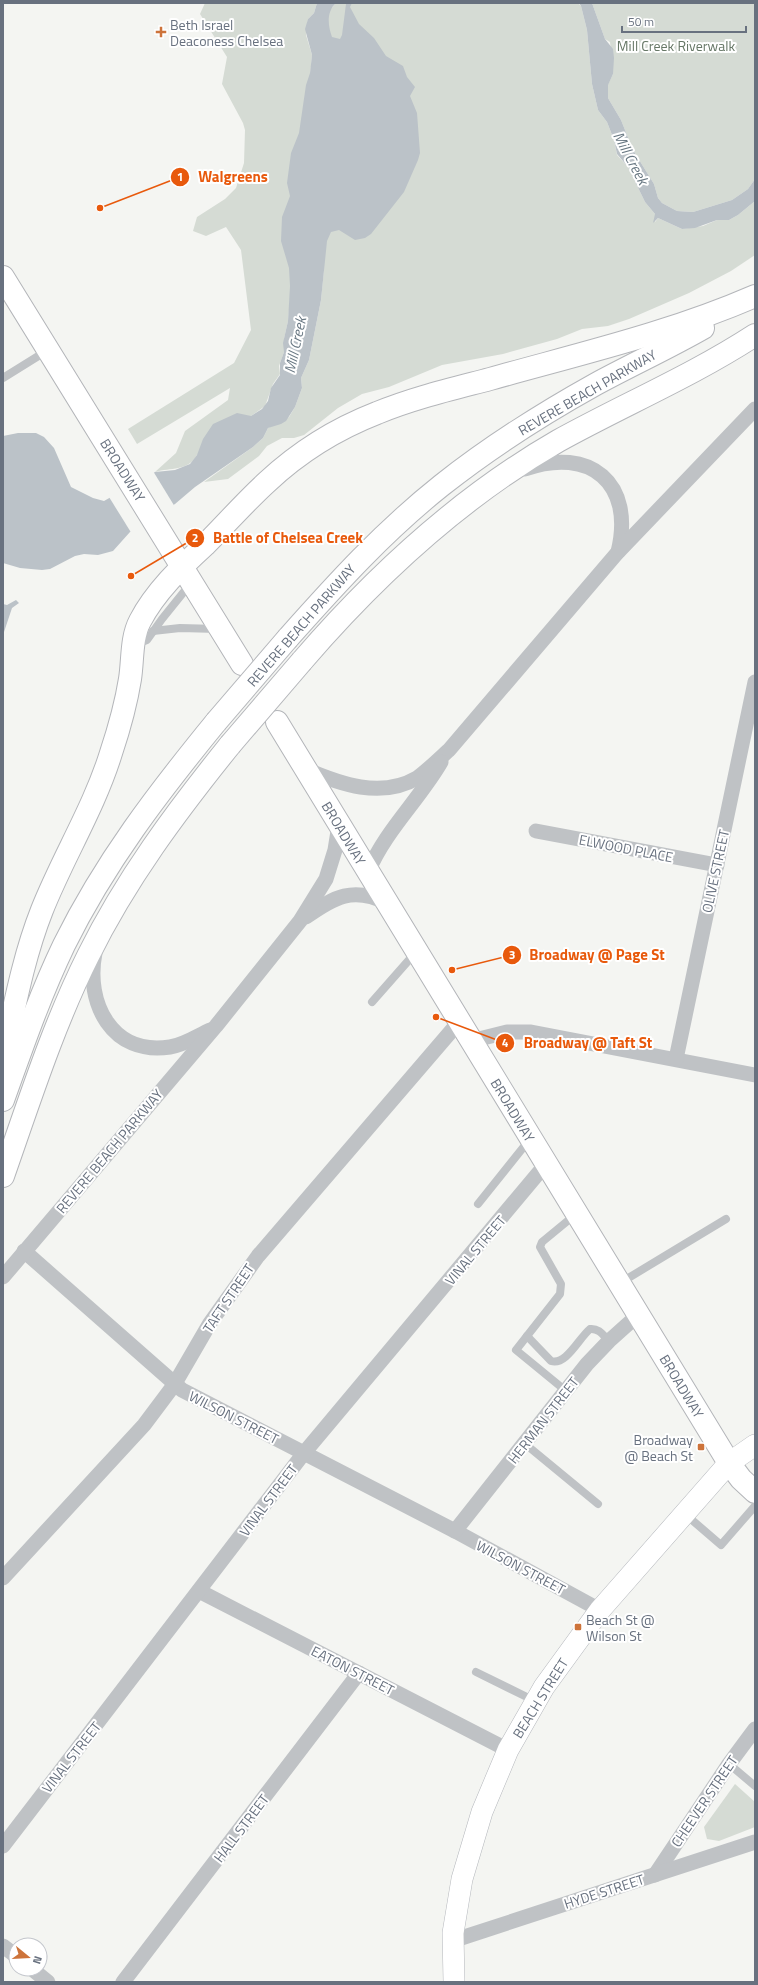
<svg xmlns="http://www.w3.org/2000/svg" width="758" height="1985" font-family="'Titillium Web',sans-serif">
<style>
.green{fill:#d5dbd4}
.water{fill:#bbc2c8}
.pier{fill:#f4f5f2}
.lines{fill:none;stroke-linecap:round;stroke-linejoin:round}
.secondary-casing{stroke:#b4b7bc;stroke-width:22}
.primary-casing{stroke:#b3b5b9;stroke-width:24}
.highway-casing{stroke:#b4b6ba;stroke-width:24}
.lane{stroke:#bfc2c5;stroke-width:8}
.street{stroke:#bfc2c5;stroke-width:15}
.secondary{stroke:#fff;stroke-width:21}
.primary{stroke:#fff;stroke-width:22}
.highway{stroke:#fff;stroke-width:22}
.highway-bridge-casing{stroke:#b4b6ba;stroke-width:24;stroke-linecap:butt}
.highway-bridge{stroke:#fff;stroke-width:22}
.poi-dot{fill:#cd733a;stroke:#fff;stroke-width:1.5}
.labels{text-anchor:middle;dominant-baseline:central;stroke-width:4;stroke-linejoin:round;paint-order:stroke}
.poi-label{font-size:14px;fill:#68717f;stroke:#fff;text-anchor:start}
.park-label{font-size:14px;fill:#676;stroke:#fff}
.street-label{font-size:14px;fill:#68717f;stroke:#fff}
.water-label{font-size:15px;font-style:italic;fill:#697883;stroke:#fff}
.leader{fill:none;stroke:#e8590c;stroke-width:1.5}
.callout-dot{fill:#e8590c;stroke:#fff;stroke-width:1.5}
.mark-label{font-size:12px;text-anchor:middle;font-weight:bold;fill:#fff}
.callout-label{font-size:15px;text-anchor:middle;font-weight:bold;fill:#e8590c;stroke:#fff;stroke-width:4;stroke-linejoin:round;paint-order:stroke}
</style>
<rect width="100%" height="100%" fill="#f4f5f2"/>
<g class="green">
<path d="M 205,3 L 317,3 L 314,13 L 308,19 L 306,35 L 312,55 L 288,321 L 284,339 L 284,352 L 279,366 L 280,374 L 273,384 L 265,406 L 197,455 C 187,472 171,467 155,472 L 176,453 L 185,431 L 228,400 L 230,388 L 137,444 L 128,429 L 234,363 L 251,330 L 241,250 L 226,227 L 206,236 L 193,231 L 197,217 L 225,199 L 236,188 L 244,163 L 245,130 L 243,123 L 222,84 L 227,57 L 200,14 Z"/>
<polygon points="336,3 578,3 581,6 587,30 592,84 598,110 607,122 614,140 617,155 628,167 645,202 655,214 655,222 658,218 682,229 703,226 717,220 729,220 738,215 755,201 755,255 731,271 689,293 629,319 608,326 582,329 557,339 503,354 442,365 389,387 362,394 338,408 304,435 294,438 282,438 267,446 259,456 228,479 204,482 253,447 263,438 268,428 289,417 295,407 302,388 301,378 309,360 321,300 324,269 323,40 329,11"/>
<polygon points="592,3 755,3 755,179 748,189 732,200 693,212 677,211 662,203 658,198 654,184 633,150 621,120 608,98 608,84 613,74 613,66 610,42 605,39"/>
<polygon points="735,1784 755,1802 755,1827 719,1841 707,1839 704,1827"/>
</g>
<g class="water">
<path d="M 317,3 L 336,3 C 326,12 328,26 332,37 L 340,39 L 342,35 L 346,4 L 352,3 L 350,7 L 359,24 L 374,38 L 386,56 L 403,66 L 407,77 L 415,87 L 410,96 L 417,113 L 420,153 L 418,160 L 404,192 L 371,234 L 365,238 L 355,240 L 339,230 L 331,232 L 327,241 L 321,300 L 309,360 L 301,378 L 302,388 L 295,407 L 286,421 L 281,424 L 268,428 L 263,438 L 253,447 L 195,487 L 175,504 L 130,532 L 113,551 L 98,555 L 84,554 L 75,556 L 50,569 L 42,570 L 20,568 L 3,563 L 3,436 L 18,433 L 36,433 L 44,437 L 54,448 L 71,487 L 93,498 L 104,501 L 155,472 L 175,470 L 190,464 L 197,455 L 203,439 L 213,424 L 237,413 L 251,416 L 262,409 L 268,401 L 271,388 L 280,375 L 280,363 L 284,352 L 283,343 L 288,321 L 290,286 L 289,268 L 281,241 L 282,217 L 290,196 L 287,183 L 291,153 L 299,133 L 306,85 L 310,73 L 312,55 L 305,29 L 308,19 L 314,13 Z"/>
<polygon points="579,3 592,3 605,39 613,49 614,58 613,74 608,85 608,98 621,120 633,150 654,184 658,198 662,203 677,211 693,212 732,200 748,189 755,179 755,201 738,215 729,220 717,220 695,228 682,229 658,218 653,223 655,214 645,202 628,167 617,154 614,140 607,122 598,110 592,84 587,30 581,6"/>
<polygon points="16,600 19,603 12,608 3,635 3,604 7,605"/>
</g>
<polygon class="pier" points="153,471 175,507 132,534 109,497"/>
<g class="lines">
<g class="secondary-casing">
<polyline id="secondary" points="454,1982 453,1933 462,1879 482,1812 508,1750 544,1687 600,1610 729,1463 755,1445"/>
</g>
<g class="primary-casing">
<g id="primary">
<polyline points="3,277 242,664"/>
<polyline points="277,722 729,1463 741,1479 755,1492"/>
</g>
</g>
<g class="highway-casing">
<g id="highway">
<path d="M 288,638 C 336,584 384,531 442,485 C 490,447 542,414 596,384 C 631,365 668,348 703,328"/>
<path d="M 302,661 C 376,575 459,498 558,441 C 623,405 692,376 755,335"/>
<path d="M 3,1059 C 14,1009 23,958 42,910 C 63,857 94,808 111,753 C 119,729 126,704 130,679 C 133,660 131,638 140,621 C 155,592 181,567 205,545 C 226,524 245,502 267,482 C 299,452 336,429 377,413 C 413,398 452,389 490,379 C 579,354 670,333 755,296"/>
<path d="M 3,1100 C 22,1047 40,995 64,945 C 105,862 158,793 216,722"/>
<path d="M 3,1176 C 29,1102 53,1026 88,956 C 126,879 176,812 230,745"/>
</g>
</g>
<g class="lane">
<polyline points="3,378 48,350"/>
<polyline points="153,631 180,628 218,629"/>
<polyline points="134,645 147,640 162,619 191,583"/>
<polyline points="372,1002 416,952"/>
<polyline points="478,1204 530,1139"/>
<polyline points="620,1283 726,1219"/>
<path d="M 527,1336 L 551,1361 C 566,1366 579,1338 590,1329 C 599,1328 603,1335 609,1341"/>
<polyline points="566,1391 516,1350 560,1294 561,1284 540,1247 542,1242 576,1214"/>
<polyline points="524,1443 598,1504"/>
<polyline points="685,1514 721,1545 755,1506"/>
<polyline points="476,1672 535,1701"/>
<polyline points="729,1764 755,1786"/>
</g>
<g class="street">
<path d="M 525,469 C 590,446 635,483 618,552"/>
<path d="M 305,769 C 340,784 381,799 417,778 C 428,770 439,759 449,750 L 618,552 L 755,409"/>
<polyline points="536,831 717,865"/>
<path d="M 368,872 C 385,831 419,800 441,762"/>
<path d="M 306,917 C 334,897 353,886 387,903"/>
<path d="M 95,953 C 85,1003 112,1056 170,1047 C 184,1045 197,1036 210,1030"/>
<polyline points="471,1041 507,1032 531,1032 755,1075"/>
<polyline points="676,1059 755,682"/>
<polyline points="24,1251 182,1390 455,1531 600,1610"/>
<polyline points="3,1277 216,1026 300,921 326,879 335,850 339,825"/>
<polyline points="455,1531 587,1364 609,1341 638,1315"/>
<polyline points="3,1578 144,1425 174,1385 210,1323 258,1256 459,1022"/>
<polyline points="199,1591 508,1750"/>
<polyline points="3,1846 304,1453 546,1164"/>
<polyline points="655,1875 729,1764 755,1729"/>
<polyline points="452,1941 755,1842"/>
<polyline points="3,1946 16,1956"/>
<polyline points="32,1969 48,1982"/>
<polyline points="123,1982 359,1673"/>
</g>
<use href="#secondary" class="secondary"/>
<use href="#primary" class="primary"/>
<use href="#highway" class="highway"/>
<g class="highway-bridge-casing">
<g id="highway-bridge">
<polyline points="216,722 288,638"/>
<polyline points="230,745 302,661"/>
</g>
</g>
<use href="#highway-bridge" class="highway-bridge"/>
</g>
<g class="poi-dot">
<path d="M159 26h4v4h4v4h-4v4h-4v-4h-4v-4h4z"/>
<rect x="697" y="1443" width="8" height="8" rx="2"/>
<rect x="574" y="1623" width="8" height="8" rx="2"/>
</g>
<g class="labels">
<g class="poi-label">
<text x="170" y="24">Beth Israel<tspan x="170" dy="16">Deaconess Chelsea</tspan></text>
<text x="693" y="1439" text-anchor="end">Broadway<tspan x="693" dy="16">@ Beach St</tspan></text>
<text x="586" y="1619">Beach St @<tspan x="586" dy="16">Wilson St</tspan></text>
</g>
<g class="park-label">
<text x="676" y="45">Mill Creek Riverwalk</text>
</g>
<g class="street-label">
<text transform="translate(587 392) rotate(-30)">REVERE BEACH PARKWAY</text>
<text transform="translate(123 470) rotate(58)">BROADWAY</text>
<text transform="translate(301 625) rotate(-49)">REVERE BEACH PARKWAY</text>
<text transform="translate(344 833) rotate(59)">BROADWAY</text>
<text transform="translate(626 848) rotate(11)">ELWOOD PLACE</text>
<text transform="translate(715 871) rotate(-78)">OLIVE STREET</text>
<text transform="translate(513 1110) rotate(59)">BROADWAY</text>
<text transform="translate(109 1151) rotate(-50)">REVERE BEACH PARKWAY</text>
<text transform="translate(475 1250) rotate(-50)">VINAL STREET</text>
<text transform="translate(228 1298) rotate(-56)">TAFT STREET</text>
<text transform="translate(682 1386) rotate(59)">BROADWAY</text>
<text transform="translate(234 1417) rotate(27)">WILSON STREET</text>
<text transform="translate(543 1420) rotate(-52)">HERMAN STREET</text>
<text transform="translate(268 1500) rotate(-53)">VINAL STREET</text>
<text transform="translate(521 1567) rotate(28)">WILSON STREET</text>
<text transform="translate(353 1670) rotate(27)">EATON STREET</text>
<text transform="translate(540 1698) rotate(-58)">BEACH STREET</text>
<text transform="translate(71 1757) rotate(-52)">VINAL STREET</text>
<text transform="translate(704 1801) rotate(-56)">CHEEVER STREET</text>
<text transform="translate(241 1828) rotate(-53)">HALL STREET</text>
<text transform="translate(604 1891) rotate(-18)">HYDE STREET</text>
</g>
<g class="water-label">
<text transform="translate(631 158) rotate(62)">Mill Creek</text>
<text transform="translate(295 345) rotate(-78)">Mill Creek</text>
</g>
</g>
<path class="leader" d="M100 208L180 177M131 576L195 538M452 970L512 955M436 1017L505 1043"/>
<g class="callout-dot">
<circle cx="100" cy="208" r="4"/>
<circle cx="131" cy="576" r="4"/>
<circle cx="452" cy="970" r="4"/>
<circle cx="436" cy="1017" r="4"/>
<circle cx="180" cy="177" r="10"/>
<circle cx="195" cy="538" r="10"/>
<circle cx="512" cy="955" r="10"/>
<circle cx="505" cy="1043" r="10"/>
</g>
<g class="mark-label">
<text x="180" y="181">1</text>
<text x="195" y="542">2</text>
<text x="512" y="959">3</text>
<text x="505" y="1047">4</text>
</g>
<g class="callout-label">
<text x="233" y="182">Walgreens</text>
<text x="288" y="543">Battle of Chelsea Creek</text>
<text x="597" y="960">Broadway @ Page St</text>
<text x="588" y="1048">Broadway @ Taft St</text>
</g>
<rect width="758" height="1985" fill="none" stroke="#68717f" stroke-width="8"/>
<g transform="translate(28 1957) rotate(108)"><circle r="19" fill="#ffffff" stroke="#c3c6cc"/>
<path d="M0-3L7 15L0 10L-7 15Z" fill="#cd733a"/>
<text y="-6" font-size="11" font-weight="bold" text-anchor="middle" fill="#68717f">N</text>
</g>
<path d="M622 26v6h124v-6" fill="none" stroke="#68717f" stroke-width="2"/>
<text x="628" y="26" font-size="12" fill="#68717f" stroke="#ffffff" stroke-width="3" paint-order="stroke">50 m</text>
</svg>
